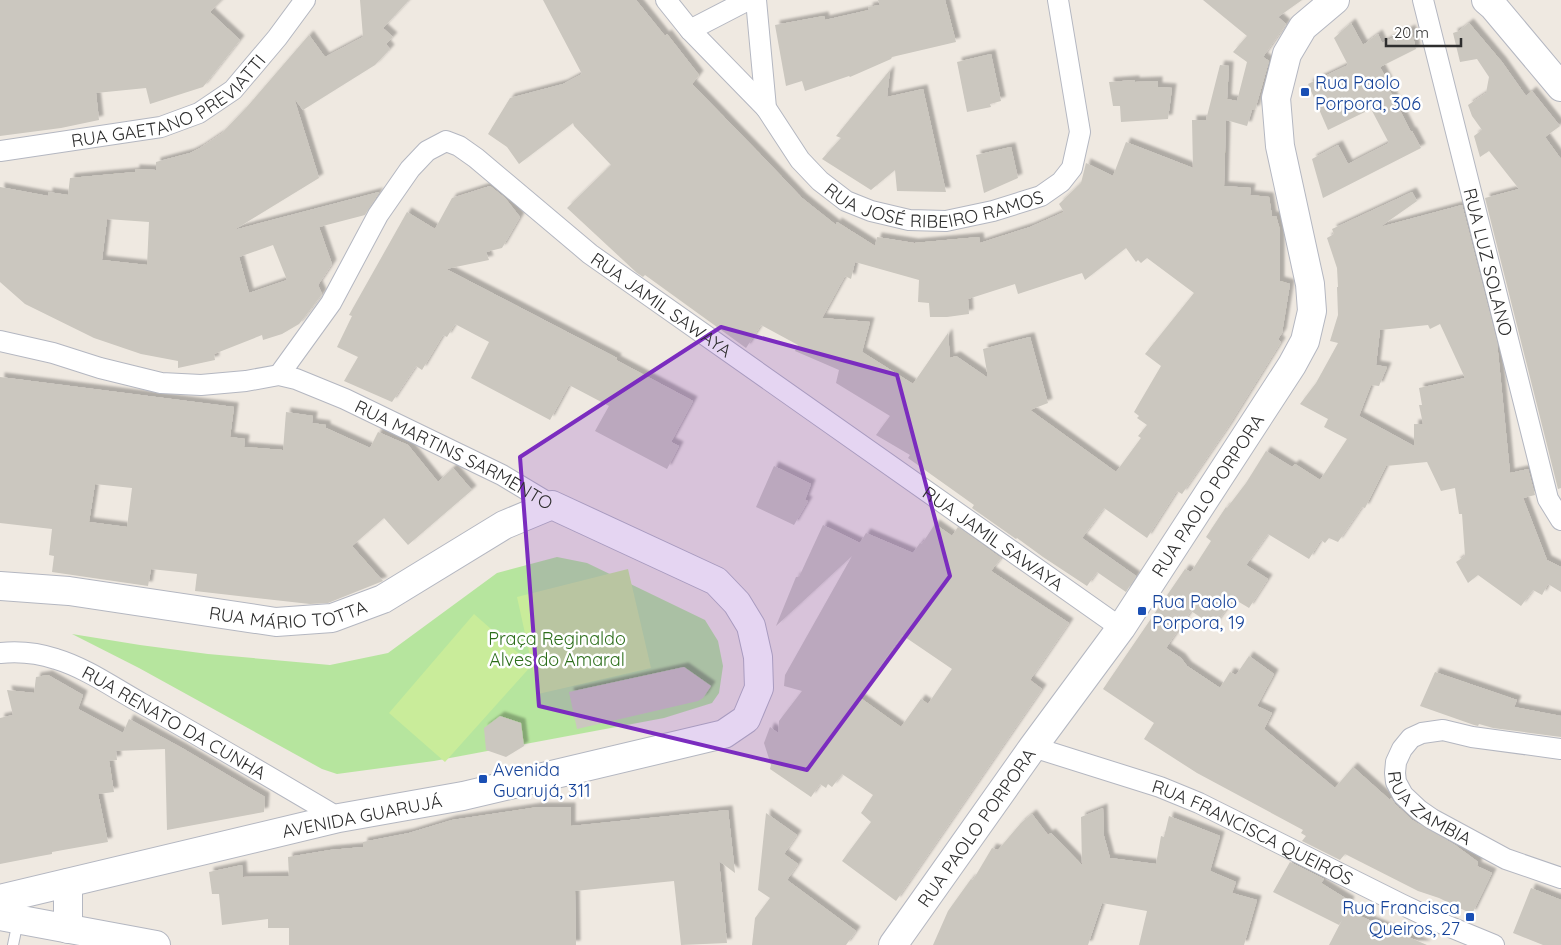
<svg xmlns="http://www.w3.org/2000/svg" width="1561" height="945" font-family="Quicksand,sans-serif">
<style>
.green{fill:#b6e59e}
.pitch{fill:#c9ec9a}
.building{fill:#cbc7bf;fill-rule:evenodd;filter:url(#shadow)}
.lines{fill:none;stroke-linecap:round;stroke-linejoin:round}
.lane-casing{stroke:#b4b7c1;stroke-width:12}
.street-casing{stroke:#b4b7c1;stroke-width:22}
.secondary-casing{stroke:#b4b7c1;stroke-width:30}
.lane{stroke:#fff;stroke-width:10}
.street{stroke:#fff;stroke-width:20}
.secondary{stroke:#fff;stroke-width:28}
.marked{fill:#7b2cbf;fill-opacity:0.2;stroke:#7b2cbf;stroke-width:4;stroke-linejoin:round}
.transit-dot{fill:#1a4fb4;stroke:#fff;stroke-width:2}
.labels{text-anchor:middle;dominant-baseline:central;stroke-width:5;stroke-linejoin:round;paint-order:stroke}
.transit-label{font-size:18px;fill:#164399;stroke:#fff;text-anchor:start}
.street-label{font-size:18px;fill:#2e2e2e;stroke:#fff}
.park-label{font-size:18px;fill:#2c6e1b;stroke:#fff}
</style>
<defs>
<filter id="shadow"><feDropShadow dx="4.5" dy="-4.5" stdDeviation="1" flood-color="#0004"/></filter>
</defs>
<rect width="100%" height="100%" fill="#efe9e1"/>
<polygon class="green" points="557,557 587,563 705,620 718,641 723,666 719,693 712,703 664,718 434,761 337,774 322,769 139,668 72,634 140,645 208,654 330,665 388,653 497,573"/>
<polygon class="pitch" points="628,569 651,668 538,694 532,665 445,762 389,713 474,614 532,665 517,597"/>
<g class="building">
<polygon points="0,0 222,0 210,12 240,40 203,87 150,104 146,88 96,93 99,120 61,128 0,136"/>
<path d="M 360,0 L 409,0 L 383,28 L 393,37 L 386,44 L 390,49 L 375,65 L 303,110 L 294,98 L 319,178 L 234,230 L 379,192 L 365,215 L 319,227 L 332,264 L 318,285 L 322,294 L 299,324 L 282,334 L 263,340 L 262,335 L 214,354 L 215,360 L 178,368 L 178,361 L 141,354 L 94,338 L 25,304 L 0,282 L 0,187 L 48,196 L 48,192 L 68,195 L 70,178 L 135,172 L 135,169 L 156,170 L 156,162 L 190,153 L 200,148 L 221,134 L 246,108 L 309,35 L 325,57 L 363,37 ZM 107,219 L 149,222 L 147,265 L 102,260 ZM 273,245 L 287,280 L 249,293 L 239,257 Z"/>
<path d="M 543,0 L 636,0 L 665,36 L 667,34 L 699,75 L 692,84 L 765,159 L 802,198 L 836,225 L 837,222 L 875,246 L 877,237 L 914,243 L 979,237 L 980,243 L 1030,227 L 1064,212 L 1059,204 L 1081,183 L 1086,163 L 1113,176 L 1126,142 L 1193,168 L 1192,120 L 1206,120 L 1220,65 L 1229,66 L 1227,99 L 1237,101 L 1247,62 L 1233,52 L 1247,36 L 1203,0 L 1302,0 L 1278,17 L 1286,24 L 1263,57 L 1269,61 L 1255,110 L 1252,110 L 1247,126 L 1226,120 L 1224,186 L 1251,188 L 1250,195 L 1269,197 L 1272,216 L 1276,216 L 1280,230 L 1280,281 L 1290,284 L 1282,333 L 1278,339 L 1281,342 L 1228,427 L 1182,494 L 1177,491 L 1147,538 L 1104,508 L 1082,538 L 1136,576 L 1126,592 L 1097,572 L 1087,586 L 1043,557 L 1017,538 L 1016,539 L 972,508 L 974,505 L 908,458 L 910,455 L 876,435 L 890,416 L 836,383 L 839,370 L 795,351 L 798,345 L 761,325 L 746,348 L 645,275 L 643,277 L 637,273 L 567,208 L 611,165 L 574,126 L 573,123 L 519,164 L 507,147 L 488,134 L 510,98 L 563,84 L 582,74 ZM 1126,248 L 1136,262 L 1138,260 L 1141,263 L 1147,258 L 1194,293 L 1145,354 L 1161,366 L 1134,412 L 1139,416 L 1137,418 L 1147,425 L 1138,436 L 1141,438 L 1116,472 L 1030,410 L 1048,403 L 1030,337 L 983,349 L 988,378 L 956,356 L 950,358 L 948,333 L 913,384 L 862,352 L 870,322 L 822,318 L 845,276 L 851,279 L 855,262 L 919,280 L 918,302 L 929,303 L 930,317 L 947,317 L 969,314 L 968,299 L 1015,284 L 1018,294 L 1082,273 L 1085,280 Z"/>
<polygon points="878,0 945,0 956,42 892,57 891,59 850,77 849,76 805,91 802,81 786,86 775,25 824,16 825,20 869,10 868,7 880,5"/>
<polygon points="1351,23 1363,45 1378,34 1382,43 1411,29 1416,49 1380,67 1388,82 1386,83 1411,132 1412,131 1421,148 1323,198 1312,159 1338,145 1348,164 1389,143 1371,109 1328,130 1308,84 1348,65 1334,38"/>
<polygon points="1469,23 1502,62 1526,96 1532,91 1560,126 1545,137 1561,159 1561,488 1558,489 1485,198 1519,189 1489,151 1480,157 1474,136 1482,130 1472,116 1468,105 1486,93 1489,77 1477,59 1460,62 1453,33 1459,31"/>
<polygon points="991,54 1001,101 990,104 991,107 967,112 957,62"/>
<polygon points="890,70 887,97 923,89 946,192 897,191 895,170 871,190 822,159 841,138 836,136"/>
<polygon points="1135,80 1135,82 1158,81 1158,87 1172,88 1168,119 1121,122 1120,106 1113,106 1109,82"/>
<polygon points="1011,147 1018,178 984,193 976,155"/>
<polygon points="490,186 505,198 520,217 502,248 486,252 489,260 446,269 617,358 616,360 693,401 671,442 679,446 667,469 595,431 609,406 569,385 550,420 471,378 489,342 455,324 447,337 443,335 422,370 416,366 392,402 344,381 358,357 337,347 352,316 349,315 407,212 435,229 452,198"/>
<path d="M 1412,192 L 1417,201 L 1380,227 L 1462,205 L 1497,342 L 1510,473 L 1528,469 L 1535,495 L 1523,498 L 1547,560 L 1561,567 L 1561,592 L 1548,584 L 1542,595 L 1533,590 L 1521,606 L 1478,575 L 1468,583 L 1456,562 L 1465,556 L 1462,514 L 1459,514 L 1455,488 L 1441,491 L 1427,462 L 1386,466 L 1365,508 L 1362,507 L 1338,542 L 1329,538 L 1325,543 L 1321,540 L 1309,559 L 1268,534 L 1246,565 L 1268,579 L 1249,608 L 1234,599 L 1214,626 L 1191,611 L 1166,648 L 1181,658 L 1187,666 L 1220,688 L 1230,672 L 1236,675 L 1249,656 L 1274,674 L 1257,706 L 1272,713 L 1264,729 L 1335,788 L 1353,767 L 1390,800 L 1391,798 L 1395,804 L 1412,820 L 1455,845 L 1478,862 L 1477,866 L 1492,873 L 1472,914 L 1439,898 L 1418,891 L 1345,854 L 1340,860 L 1302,841 L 1306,836 L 1301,833 L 1303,830 L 1197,773 L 1144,739 L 1154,723 L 1103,689 L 1185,569 L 1191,572 L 1211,541 L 1206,537 L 1226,507 L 1227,508 L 1246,483 L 1266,451 L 1292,467 L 1295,464 L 1320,480 L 1347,439 L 1324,427 L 1328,419 L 1300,404 L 1316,383 L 1338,343 L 1330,341 L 1338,315 L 1337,287 L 1338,287 L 1337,268 L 1327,238 L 1334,234 L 1332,229 ZM 1440,324 L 1465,378 L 1419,388 L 1422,405 L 1419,405 L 1423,424 L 1414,424 L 1414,446 L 1359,416 L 1371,385 L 1379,386 L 1387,367 L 1376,365 L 1380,330 L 1428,325 L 1430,329 Z"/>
<path d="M 0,377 L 234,407 L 230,437 L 245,439 L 244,447 L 283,450 L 286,412 L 313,416 L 312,423 L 326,425 L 326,428 L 370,448 L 378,432 L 408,445 L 438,482 L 453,468 L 472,490 L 408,545 L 384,518 L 352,546 L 383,581 L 328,603 L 310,604 L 195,591 L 197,574 L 151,569 L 148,586 L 52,572 L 54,556 L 49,555 L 52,529 L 0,523 ZM 95,484 L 132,488 L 127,527 L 89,522 Z"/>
<polygon points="774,466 811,484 805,500 808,501 794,525 756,507"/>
<path d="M 935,524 L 952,536 L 958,527 L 1001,558 L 991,571 L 1069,623 L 1030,680 L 1042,689 L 896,901 L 842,861 L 871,822 L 861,813 L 873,795 L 842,774 L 832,787 L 828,784 L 826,788 L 820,784 L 811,797 L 770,769 L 771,765 L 764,743 L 770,727 L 778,733 L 779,721 L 802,691 L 784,686 L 785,675 L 852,556 L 776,626 L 796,577 L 799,577 L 823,525 L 860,543 L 866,533 L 913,553 L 920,543 L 922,544 ZM 902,635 L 952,669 L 928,704 L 921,699 L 901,727 L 859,697 Z"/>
<polygon points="684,667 711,686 703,698 698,701 577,729 569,692"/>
<polygon points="1435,672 1517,700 1514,707 1561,716 1561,737 1493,728 1479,724 1478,726 1474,725 1420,706"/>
<polygon points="48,675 83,695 78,709 123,733 129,719 182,748 265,797 264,812 167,830 165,749 116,751 117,760 109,761 114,792 98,794 108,842 52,852 52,854 41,856 0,864 0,718 13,715 7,690 34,693 36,677"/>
<polygon points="500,716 521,723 524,746 506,757 486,750 484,728"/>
<polygon points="538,807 571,807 571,826 728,810 735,873 719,861 727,943 681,945 674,881 575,891 576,945 289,945 289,928 268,928 268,919 222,925 219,894 212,894 209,872 242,865 243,877 289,876 288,857 330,850 363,847 363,842 409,833 452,820"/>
<polygon points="1103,808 1104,836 1110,858 1156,864 1161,836 1164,837 1169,816 1220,836 1210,871 1236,882 1232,893 1257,900 1244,945 1139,945 1147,911 1102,903 1088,945 933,945 948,911 971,879 973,880 992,848 998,850 1021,823 1032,814 1048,835 1051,833 1082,865 1081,817"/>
<polygon points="766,813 797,835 784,854 798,864 787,880 856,931 846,945 752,945 755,918 770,898 758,890"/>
<polygon points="1290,862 1324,879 1321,883 1350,901 1346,910 1427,945 1329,945 1342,920 1339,925 1273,892"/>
<polygon points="1531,888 1561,900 1561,945 1543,945 1513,933"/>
</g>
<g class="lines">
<g class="lane-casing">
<polyline id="lane" points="13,945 18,921"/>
</g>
<g class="street-casing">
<g id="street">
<polyline points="666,0 690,30 766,108"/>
<path id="s1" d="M 756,0 L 766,108 L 800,160 L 820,181 L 846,201 L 871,211 L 909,220 L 946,221 L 993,211 L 1041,196 L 1061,182 L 1072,168 L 1080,132 L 1058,0"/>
<path id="s2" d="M 1423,0 L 1548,499 L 1561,520"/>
<polyline points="690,30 748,0"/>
<path id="s3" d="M 0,151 L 161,127 L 199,113 L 233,90 L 277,38 L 305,0"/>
<path id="s4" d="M 0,341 L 53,353 L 100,368 L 161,383 L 201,385 L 246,381 L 279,375 L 296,379 L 345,399 L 502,475 L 552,505"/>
<path id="s5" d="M 279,375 L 331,303 L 378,215 L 410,169 L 427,151 L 446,141 L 459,146 L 476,158 L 590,254 L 1121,628"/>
<path id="s6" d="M 0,653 C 19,651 38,653 56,659 C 86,668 114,688 141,703 C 207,740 273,779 339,818"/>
<path id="s7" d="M 1033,747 L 1160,787 L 1199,803 L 1401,904 L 1443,924 L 1494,945"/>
<path id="s8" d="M 1561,749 L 1472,737 L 1443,730 L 1422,733 L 1411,738 L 1402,749 L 1396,762 L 1395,773 L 1396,782 L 1403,795 L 1419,810 L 1432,819 L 1506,859 L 1561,878"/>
</g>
</g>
<g class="secondary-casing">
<g id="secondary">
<polyline points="1486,0 1493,6 1561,87"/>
<path id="s9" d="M 0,586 L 69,591 L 276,622 L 332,618 L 383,599 L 504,525 L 552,505 L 716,581 L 737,603 L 751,626 L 758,657 L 759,688 L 746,719 L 724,734 L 463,796 L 339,818 L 0,899"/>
<polyline points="68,883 68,929"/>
<polyline points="0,916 156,945"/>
<path id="s10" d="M 893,945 L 1033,747 L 1121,628 L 1292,365 L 1305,341 L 1312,311 L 1310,284 L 1280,146 L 1276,98 L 1287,54 L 1303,27 L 1335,0"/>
</g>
</g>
<use href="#lane" class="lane"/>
<use href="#street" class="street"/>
<use href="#secondary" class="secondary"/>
</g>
<path class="marked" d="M 721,327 L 897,375 L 950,576 L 807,770 L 539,706 L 520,457 Z"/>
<g class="transit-dot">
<rect x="1300" y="87" width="10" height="10" rx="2.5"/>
<rect x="1137" y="606" width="10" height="10" rx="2.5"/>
<rect x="478" y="774" width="10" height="10" rx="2.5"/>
<rect x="1465" y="912" width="10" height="10" rx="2.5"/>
</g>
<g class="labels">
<g class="transit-label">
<text x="1315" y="82">Rua Paolo<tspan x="1315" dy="21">Porpora, 306</tspan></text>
<text x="1152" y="601">Rua Paolo<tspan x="1152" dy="21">Porpora, 19</tspan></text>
<text x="493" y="769">Avenida<tspan x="493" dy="21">Guarujá, 311</tspan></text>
<text x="1460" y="907" text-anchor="end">Rua Francisca<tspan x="1460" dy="21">Queiros, 27</tspan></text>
</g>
<g class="street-label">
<text stroke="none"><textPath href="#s3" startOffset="180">RUA GAETANO PREVIATTI</textPath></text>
<text stroke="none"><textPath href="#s1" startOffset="322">RUA JOSÉ RIBEIRO RAMOS</textPath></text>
<text stroke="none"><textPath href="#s2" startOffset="270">RUA LUZ SOLANO</textPath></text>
<text stroke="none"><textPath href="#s5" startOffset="562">RUA JAMIL SAWAYA</textPath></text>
<text stroke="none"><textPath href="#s4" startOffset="478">RUA MARTINS SARMENTO</textPath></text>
<text stroke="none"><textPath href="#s10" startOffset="549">RUA PAOLO PORPORA</textPath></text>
<text stroke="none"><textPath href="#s5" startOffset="968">RUA JAMIL SAWAYA</textPath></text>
<text stroke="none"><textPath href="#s9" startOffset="291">RUA MÁRIO TOTTA</textPath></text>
<text stroke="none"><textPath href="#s6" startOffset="191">RUA RENATO DA CUNHA</textPath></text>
<text stroke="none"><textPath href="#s8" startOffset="244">RUA ZAMBIA</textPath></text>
<text transform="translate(362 816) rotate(-11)">AVENIDA GUARUJÁ</text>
<text stroke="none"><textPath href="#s10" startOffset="144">RUA PAOLO PORPORA</textPath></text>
<text stroke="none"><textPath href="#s7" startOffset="236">RUA FRANCISCA QUEIRÓS</textPath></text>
</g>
<g class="park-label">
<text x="557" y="638">Praça Reginaldo<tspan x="557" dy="21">Alves do Amaral</tspan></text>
</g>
</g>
<path d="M1386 38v8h75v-8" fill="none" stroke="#2e2e2e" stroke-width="2.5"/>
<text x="1394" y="38" font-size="15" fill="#2e2e2e" stroke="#ffffff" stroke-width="4" paint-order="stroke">20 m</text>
</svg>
